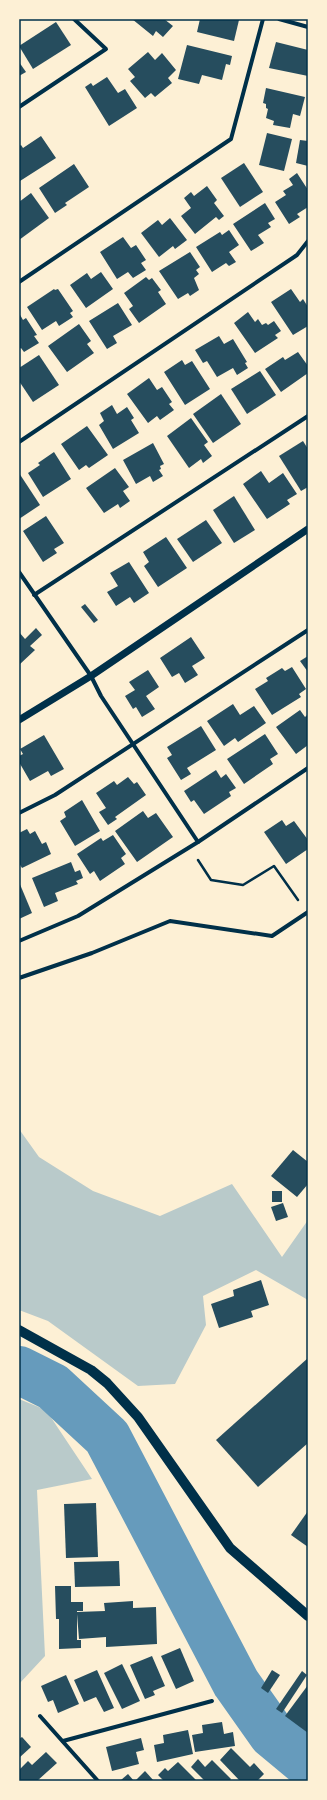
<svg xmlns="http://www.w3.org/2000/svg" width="327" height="1800" font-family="Inter,sans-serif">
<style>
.green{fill:#b9caca}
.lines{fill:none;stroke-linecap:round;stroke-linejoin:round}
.river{stroke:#669bbc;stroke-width:48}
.building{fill:#264d5e}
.path{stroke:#003049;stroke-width:2.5}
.minor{stroke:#003049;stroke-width:4}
.tertiary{stroke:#003049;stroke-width:7}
.primary{stroke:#003049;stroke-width:10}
.neatline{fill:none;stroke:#003049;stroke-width:1.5}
</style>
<rect width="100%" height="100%" fill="#fdf0d5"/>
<g class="green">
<polygon points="19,1129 39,1157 93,1191 160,1216 232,1184 282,1257 308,1220 308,1300 256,1270 203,1296 206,1325 175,1384 138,1386 48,1321 19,1310"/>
<polygon points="19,1399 46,1410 92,1479 37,1490 45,1656 19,1684"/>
</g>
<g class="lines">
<polyline class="river" points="19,1370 53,1387 107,1437 236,1683 272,1734 308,1764"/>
</g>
<g class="building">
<polygon points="132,19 164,19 173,26 163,37 156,31 153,36"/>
<polygon points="200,19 239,20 234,41 197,32"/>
<polygon points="56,22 71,45 33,69 19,46"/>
<polygon points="276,42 308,50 308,76 269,68"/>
<polygon points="187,45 232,56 230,65 226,64 222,80 202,75 199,84 178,79"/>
<polygon points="148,52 155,60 162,53 176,70 168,78 172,83 155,97 151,93 145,98 130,81 135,77 128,69"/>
<polygon points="19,62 26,72 19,76"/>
<polygon points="107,77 118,93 125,89 137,108 109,126 85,87 91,83 93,86"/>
<polygon points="266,88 305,97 300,116 293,114 290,128 273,125 274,121 266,118 268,109 266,108 266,104 263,103"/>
<polygon points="267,133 292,139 284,171 259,165"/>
<polygon points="41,136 56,158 20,181 19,179 19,146 21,145 23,148"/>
<polygon points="300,140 308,141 308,166 296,163"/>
<polygon points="244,163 263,192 240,207 221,178"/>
<polygon points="74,164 89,187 65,203 67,205 55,213 39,188"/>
<polygon points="297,173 308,190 308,207 297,214 300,217 289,224 275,202 286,195 283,191 293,185 289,179"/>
<polygon points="207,186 217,200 214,203 224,216 219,220 216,217 195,234 181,216 191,208 184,198 191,192 194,196"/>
<polygon points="31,193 49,218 19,240 19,202"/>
<polygon points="265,203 275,219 268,223 271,227 258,235 264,243 251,251 233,224"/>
<polygon points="170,218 187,240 175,249 173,246 159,257 141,233 158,220 162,225"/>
<polygon points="229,230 239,245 229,252 236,262 229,266 226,263 212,272 196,247 220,232 222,235"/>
<polygon points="123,237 131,248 136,245 146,260 141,263 146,270 133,278 128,272 117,279 100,252"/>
<polygon points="190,252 200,267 196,270 199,274 194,278 199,290 190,296 188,293 178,299 159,271"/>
<polygon points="101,272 113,289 86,308 70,285 87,273 91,279"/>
<polygon points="146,277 149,280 152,278 161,290 158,292 166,304 139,323 129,309 133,306 124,293"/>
<polygon points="54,289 55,290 58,289 73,311 70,313 73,317 59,326 56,321 42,330 27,307"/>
<polygon points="291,289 300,302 303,299 308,307 308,326 293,335 271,302"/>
<polygon points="118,303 132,325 113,336 117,343 107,349 89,321"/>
<polygon points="248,312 255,322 258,319 262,325 266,323 268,325 274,321 281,331 275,335 278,338 255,353 234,323"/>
<polygon points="19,313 23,320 26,318 37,335 34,336 39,343 24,352 21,348 19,349"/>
<polygon points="79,324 91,341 87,344 94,353 67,372 48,346"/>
<polygon points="219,336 224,344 233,339 247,362 245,363 248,368 237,375 233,368 217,377 207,361 203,363 195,350"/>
<polygon points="298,352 308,366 308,373 281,392 265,369 283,357 285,360"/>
<polygon points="39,355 59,385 33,402 19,381 19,368"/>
<polygon points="182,360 185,365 192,361 210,389 185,405 164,372"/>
<polygon points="260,371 276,395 247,414 231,389"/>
<polygon points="149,378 157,390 162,387 172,402 169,404 174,410 160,420 157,416 148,423 127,394"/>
<polygon points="221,394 241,424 213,443 193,414"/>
<polygon points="112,405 117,414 127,407 134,418 131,420 139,433 113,449 99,425 104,421 100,413"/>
<polygon points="191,418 208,442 204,445 212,456 203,463 201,459 189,468 167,436"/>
<polygon points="87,426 108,455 89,468 86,465 79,470 61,444"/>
<polygon points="303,441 308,449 308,487 301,491 279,456"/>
<polygon points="153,443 164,464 160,466 161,469 159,470 163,476 153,482 150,476 136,484 123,460"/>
<polygon points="54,452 71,479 43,497 28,473 40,465 38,463"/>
<polygon points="115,468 129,487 123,491 130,501 120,508 118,504 104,513 86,488"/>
<polygon points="261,471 269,483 283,473 297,494 287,500 290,504 267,519 243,484"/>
<polygon points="19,473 40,505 19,519"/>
<polygon points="234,496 255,530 234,543 213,510"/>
<polygon points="46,516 64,543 54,549 57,553 43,562 23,531"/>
<polygon points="206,520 222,543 193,562 177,539"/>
<polygon points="166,537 187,568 158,587 144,566 149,562 143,552"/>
<polygon points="129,562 149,593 134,603 130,597 116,606 107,592 118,586 110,573"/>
<polygon points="85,604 98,620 94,623 81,607"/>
<polygon points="36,628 42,635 30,646 35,650 19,665 19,632 25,639"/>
<polygon points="191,637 205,658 192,666 198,675 185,683 179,673 172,677 160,658"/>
<polygon points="308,656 308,672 300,661"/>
<polygon points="292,667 306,689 299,694 301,697 272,715 255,689 268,681 266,678 282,668 285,671"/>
<polygon points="148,670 159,687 146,696 155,709 142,717 136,707 133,709 125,696 135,690 129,682"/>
<polygon points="233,704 240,715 254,706 266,723 238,742 235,738 224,746 207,721"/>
<polygon points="300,710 305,717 308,714 308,745 296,754 276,727"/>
<polygon points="201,726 216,750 187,768 191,774 181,780 167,758 172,755 167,747"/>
<polygon points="265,734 278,754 270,759 273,764 244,784 227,759"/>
<polygon points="44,735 64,769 51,776 48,771 30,781 19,762 19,756 23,754 20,749"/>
<polygon points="216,770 221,778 226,774 236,788 229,792 231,796 204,814 194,800 191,802 184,791"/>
<polygon points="128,777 134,784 137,782 146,795 115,817 117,819 108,825 99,812 106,808 96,793 114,781 117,785"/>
<polygon points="82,800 100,831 75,846 60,821 66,817 64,812"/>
<polygon points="143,811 148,818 156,813 173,837 137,862 115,831"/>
<polygon points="282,820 286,826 294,821 308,840 308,849 286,864 264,832"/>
<polygon points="27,829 30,834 35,831 42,844 46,842 51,854 22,868 19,863 19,833"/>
<polygon points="113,835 126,854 121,858 125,864 100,881 94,871 90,874 77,854 101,838 103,841"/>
<polygon points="71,862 75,872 80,870 83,878 76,881 78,884 55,893 58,901 44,907 32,878"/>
<polygon points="19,882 32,913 19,919"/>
<polygon points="293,1150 308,1162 308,1184 297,1197 271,1176"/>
<rect x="272" y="1191" width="10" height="11"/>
<polygon points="283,1203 288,1217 276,1221 271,1207"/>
<polygon points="261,1280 269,1305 251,1311 253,1317 219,1328 211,1304 234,1296 233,1290"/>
<polygon points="308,1358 308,1443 258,1487 216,1440"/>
<polygon points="96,1503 98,1557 66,1558 64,1504"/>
<polygon points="308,1511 308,1547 291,1535"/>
<polygon points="119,1561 120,1586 75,1587 74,1562"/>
<polygon points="55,1586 71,1586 71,1602 83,1602 83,1611 77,1611 77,1612 105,1611 104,1603 133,1601 133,1608 156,1607 157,1644 106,1647 106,1637 79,1639 77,1614 77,1640 81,1640 81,1648 59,1649 59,1619 56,1619"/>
<polygon points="180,1648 194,1681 176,1689 161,1656"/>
<polygon points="152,1656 165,1686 153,1691 155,1695 145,1699 130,1665"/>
<polygon points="122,1664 140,1701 122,1709 104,1673"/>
<polygon points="97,1670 114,1708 104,1712 96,1697 84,1702 74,1680"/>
<polygon points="272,1670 280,1675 268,1693 261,1688"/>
<polygon points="302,1671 307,1675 282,1713 276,1709"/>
<polygon points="66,1675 79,1704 58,1713 53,1700 48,1702 41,1686"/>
<polygon points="308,1685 308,1733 285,1716"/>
<polygon points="222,1722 224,1734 233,1732 235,1746 195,1752 192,1735 203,1733 202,1725"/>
<polygon points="188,1730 193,1754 157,1762 154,1745 164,1743 163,1735"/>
<polygon points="22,1737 31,1747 19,1758 19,1739"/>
<polygon points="141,1738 144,1750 136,1752 139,1764 112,1771 106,1747"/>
<polygon points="231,1748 250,1767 254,1763 264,1774 257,1781 240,1781 220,1760"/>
<polygon points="46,1752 57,1763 37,1781 19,1781 19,1770 28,1761 32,1765"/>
<polygon points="198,1759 205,1767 212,1760 231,1779 229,1781 205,1781 191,1767"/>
<polygon points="178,1762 197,1781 164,1781 158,1775 165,1768 168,1771"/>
<polygon points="145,1771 154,1781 135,1781"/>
<polygon points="128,1774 134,1781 121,1780"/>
</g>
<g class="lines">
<polyline class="path" points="198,860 211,880 243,885 274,866 298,900"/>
<g class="minor">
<polyline points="279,19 308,27"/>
<polyline points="19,107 106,49 74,19"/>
<polyline points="19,282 231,139 263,19"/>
<polyline points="19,442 297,255 308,241"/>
<polyline points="19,572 91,676 101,696 198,842"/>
<polyline points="34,595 308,416"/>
<polyline points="19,813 55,795 308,630"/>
<polyline points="19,941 78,916 198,842 308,768"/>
<polyline points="19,978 92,953 170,921 272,936 308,912"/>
<polyline points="40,1716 98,1781"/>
<polyline points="63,1741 212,1701"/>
</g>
<polyline class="tertiary" points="19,720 91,676 308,529"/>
<polyline class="primary" points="19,1330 91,1370 107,1383 138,1417 230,1548 308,1616"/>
</g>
<rect width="327" height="1800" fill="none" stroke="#fdf0d5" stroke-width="40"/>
<rect x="20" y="20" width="287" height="1760" class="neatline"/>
</svg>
